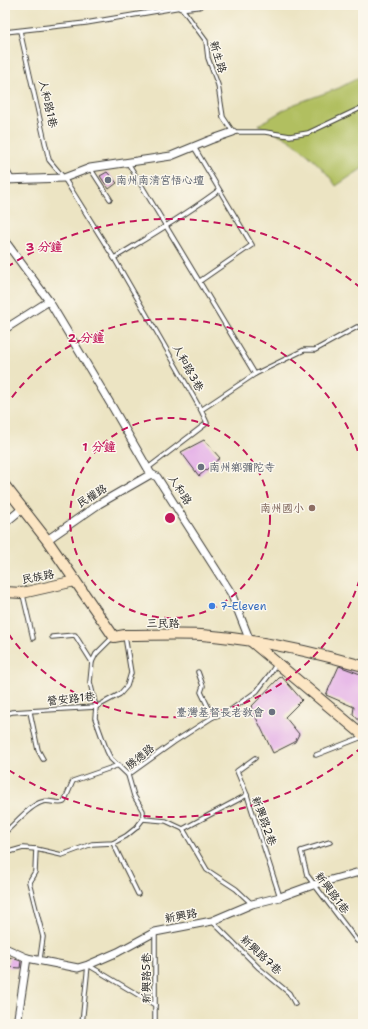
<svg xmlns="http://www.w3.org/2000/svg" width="368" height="1029" font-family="'Shantell Sans','LXGW WenKai TC',sans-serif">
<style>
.green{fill:#b1bf61;stroke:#666e3e}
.building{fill:#e3abe7}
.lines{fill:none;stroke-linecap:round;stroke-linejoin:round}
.lane-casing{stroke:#3b3a35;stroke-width:5.5}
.street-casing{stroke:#3b3a35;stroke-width:9}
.secondary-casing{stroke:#3b3a35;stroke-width:12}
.lane{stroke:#fff;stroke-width:3.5}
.street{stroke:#fff;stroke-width:7}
.secondary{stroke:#fce6c4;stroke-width:10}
.ring{fill:none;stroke:#c2185b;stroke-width:2;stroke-dasharray:7 5}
.worship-dot{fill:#6b7280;stroke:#fbf7ec;stroke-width:1.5}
.education-dot{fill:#8d6e63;stroke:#fbf7ec;stroke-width:1.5}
.shop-dot{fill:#3f7fe0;stroke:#fbf7ec;stroke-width:1.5}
.labels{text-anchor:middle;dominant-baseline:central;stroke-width:3;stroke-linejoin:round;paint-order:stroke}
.street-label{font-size:11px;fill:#1c1c1c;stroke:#fbf7ec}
.worship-label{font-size:11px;fill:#5b616d;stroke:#fbf7ec;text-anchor:start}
.education-label{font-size:11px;fill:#785e54;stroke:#fbf7ec;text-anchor:end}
.shop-label{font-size:11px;fill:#366cbe;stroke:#fbf7ec;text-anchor:start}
.centre{fill:#c2185b;stroke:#fbf7ec;stroke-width:2}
.ring-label{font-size:12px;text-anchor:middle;font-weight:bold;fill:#c2185b;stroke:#fbf7ec;stroke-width:3;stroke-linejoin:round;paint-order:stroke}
</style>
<rect width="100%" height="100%" fill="#fbf7ec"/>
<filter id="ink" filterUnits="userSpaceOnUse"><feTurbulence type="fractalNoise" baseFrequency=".025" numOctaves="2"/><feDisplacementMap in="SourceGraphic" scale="8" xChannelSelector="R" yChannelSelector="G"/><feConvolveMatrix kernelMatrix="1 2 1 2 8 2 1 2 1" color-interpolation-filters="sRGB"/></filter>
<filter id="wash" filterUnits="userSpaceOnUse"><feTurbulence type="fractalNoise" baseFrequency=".012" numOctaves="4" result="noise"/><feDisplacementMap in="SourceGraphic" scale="16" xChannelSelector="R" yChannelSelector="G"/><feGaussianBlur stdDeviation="0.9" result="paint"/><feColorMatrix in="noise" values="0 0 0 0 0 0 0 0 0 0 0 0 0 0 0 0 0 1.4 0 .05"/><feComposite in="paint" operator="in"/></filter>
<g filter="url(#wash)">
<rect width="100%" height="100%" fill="#ece4c3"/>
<path class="green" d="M 363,75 L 363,168 L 336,186 C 327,171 304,150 289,140 C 280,134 268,130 258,125 L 292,105 L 339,88 Z"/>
<g id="blocks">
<g class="building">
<polygon points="107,172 117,183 109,189 100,176"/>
<polygon points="204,440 220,458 199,476 181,452"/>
<polygon points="339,666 363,675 363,725 353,714 354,707 326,695"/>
<polygon points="282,677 302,700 285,717 299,734 295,742 273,753 251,707 279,678"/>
<polygon points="9,957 21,961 20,968 8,967"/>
</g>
</g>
</g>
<g filter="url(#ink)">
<use href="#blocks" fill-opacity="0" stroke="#3b3a35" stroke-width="1"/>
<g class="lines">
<g class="lane-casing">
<g id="lane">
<polyline points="20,31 49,160 64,178 114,258 163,343 201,410 207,423 148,468"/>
<polyline points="5,32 86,23 181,7 206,41 208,58 218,85 223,117 233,132 265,132 290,136 308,133 363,107"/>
<polyline points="194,147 252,245 200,281"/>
<polyline points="128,163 255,374"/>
<polyline points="5,167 12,179"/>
<polyline points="90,168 110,199"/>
<path d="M 114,258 C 150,236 186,215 219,190"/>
<polyline points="201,410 255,374 304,350 315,350 357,327"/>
<polyline points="23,595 33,638"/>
<polyline points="52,637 75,635 92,662"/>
<polyline points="113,637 96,654 92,662 90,682 96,707 95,718 107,751 111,759 128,775"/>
<polyline points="198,672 203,686 201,692 213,717"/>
<polyline points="30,712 38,750 43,759"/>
<polyline points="5,714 12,712 96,707 120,694 127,686 131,673 125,636"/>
<polyline points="316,755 362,737"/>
<polyline points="247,795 237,771 255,758"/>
<polyline points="143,819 166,821 183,829 207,870 236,889 252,904"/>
<polyline points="183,829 247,795 280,897"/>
<path d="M 5,832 C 15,824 30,805 42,802 C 49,799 57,805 64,802 L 73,781 L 119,765"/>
<polyline points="330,842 301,851 307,875 357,941 363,939"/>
<polyline points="113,843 138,894"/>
<polyline points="36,849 35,872 29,882 43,937 40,959"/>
<polyline points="5,853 23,848 36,849 62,855 92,844 113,843 126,836 136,828 143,819 143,811 134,796 128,775 174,742 213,717 228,712 257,691 270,674 277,663"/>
<polyline points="212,921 259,968 289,993 295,1004"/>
<polyline points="155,932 155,1024"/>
<polyline points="82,1024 88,965 155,1005"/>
</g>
</g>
<g class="street-casing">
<g id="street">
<polyline points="179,5 181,7 199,5"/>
<polyline points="5,180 64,178 90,168 171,156 210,140 233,132"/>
<polyline points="5,241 49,301 113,408 151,474 157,477 231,593 250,641"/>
<polyline points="5,329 49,301"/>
<polyline points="5,523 23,508"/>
<polyline points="47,540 99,504 151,474"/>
<polyline points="5,948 27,958 78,968 88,965 118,952 155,932 212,921 252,904 280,897 313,885 363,871"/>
<polyline points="17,1024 27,958"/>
</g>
</g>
<g class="secondary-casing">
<g id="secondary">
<path d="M 5,486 L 47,540 L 114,637 L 125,635 C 150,635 176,634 201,635 C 256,639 310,651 363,666"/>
<polyline points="5,592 22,593 75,581"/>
<polyline points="252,642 363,735"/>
</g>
</g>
<use href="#lane" class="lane"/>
<use href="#street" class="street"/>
<use href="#secondary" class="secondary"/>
</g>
</g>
<g class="ring">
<circle cx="170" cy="518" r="100"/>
<path d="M363 568A199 199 0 0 1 5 629M5 407A199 199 0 0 1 363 468"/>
<path d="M362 747A299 299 0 0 1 7 769M7 267A299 299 0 0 1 362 289"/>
</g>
<g class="worship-dot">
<circle cx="108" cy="180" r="4"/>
<circle cx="201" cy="467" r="4"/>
<circle cx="272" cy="712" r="4"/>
</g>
<circle class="education-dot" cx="312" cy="508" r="4"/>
<circle class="shop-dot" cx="212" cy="606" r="4"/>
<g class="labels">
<g class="street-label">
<text transform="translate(218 57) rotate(74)">新生路</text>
<text transform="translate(48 104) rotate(77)">人和路1巷</text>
<text transform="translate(188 368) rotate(61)">人和路3巷</text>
<text transform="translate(180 490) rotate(57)">人和路</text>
<text transform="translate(92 496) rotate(-32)">民權路</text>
<text transform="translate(38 577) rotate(-11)">民族路</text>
<text x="163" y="623">三民路</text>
<text transform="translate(71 699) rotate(-6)">營安路1巷</text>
<text transform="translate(140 757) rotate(-39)">勝德路</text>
<text transform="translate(264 821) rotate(70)">新興路2巷</text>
<text transform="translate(332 893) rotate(53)">新興路1巷</text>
<text transform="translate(181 916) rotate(-11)">新興路</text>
<text transform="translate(261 955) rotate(43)">新興路7巷</text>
<text transform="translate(146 978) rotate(-90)">新興路5巷</text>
</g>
<g class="worship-label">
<text x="116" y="180">南州南清宮悟心壇</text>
<text x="209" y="467">南州鄉彌陀寺</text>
<text x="264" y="712" text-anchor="end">臺灣基督長老教會</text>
</g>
<g class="education-label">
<text x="304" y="508">南州國小</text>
</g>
<g class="shop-label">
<text x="220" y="606">7-Eleven</text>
</g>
</g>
<circle cx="170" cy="518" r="6" class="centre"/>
<g class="ring-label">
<text x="44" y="251">3 分鐘</text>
<text x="86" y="342">2 分鐘</text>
<text x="99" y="451">1 分鐘</text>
</g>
<rect width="368" height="1029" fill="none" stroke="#fbf7ec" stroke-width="20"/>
</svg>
